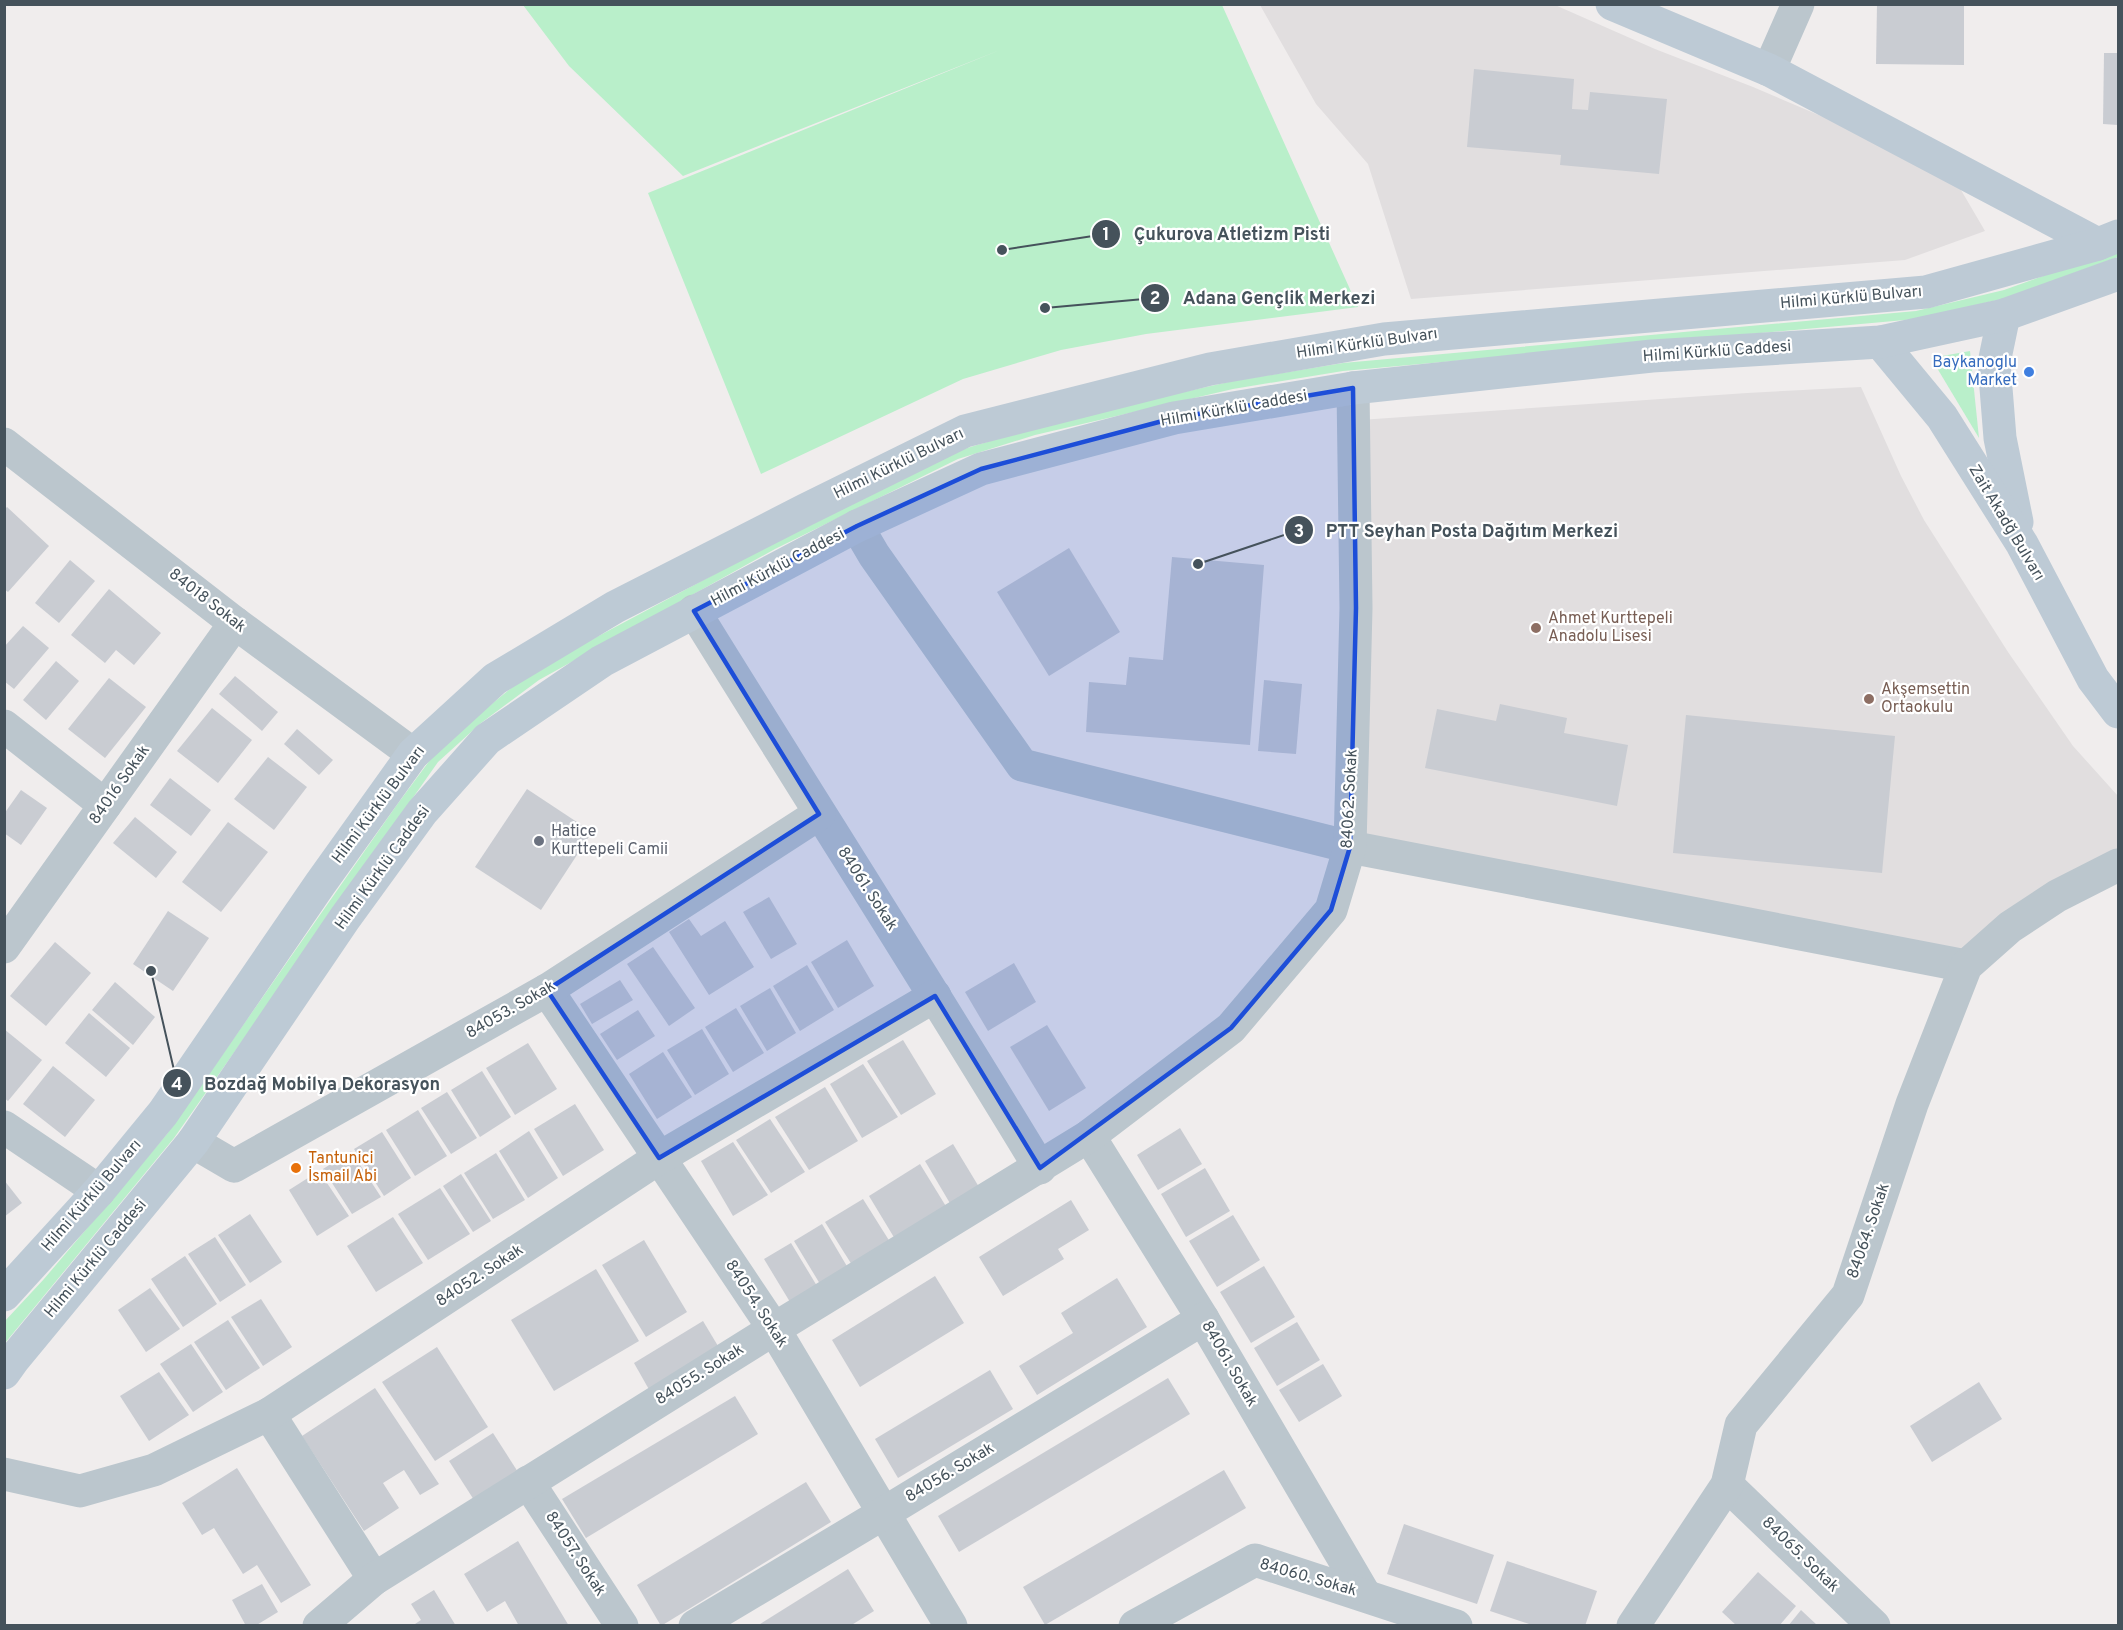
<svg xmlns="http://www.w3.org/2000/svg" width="2123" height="1630" font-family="Overpass,sans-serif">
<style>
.education{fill:#e1dedf}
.green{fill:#b9efca}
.building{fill:#c9ccd2}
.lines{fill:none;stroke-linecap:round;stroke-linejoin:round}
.street{stroke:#bbc6cd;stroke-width:33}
.secondary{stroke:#bdcad5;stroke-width:33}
.marked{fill:#1d4ed8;fill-opacity:0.2;stroke:#1d4ed8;stroke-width:4.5;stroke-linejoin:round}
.shop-dot{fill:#3f7fe0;stroke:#fff;stroke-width:2}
.education-dot{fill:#8d6e63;stroke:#fff;stroke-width:2}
.worship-dot{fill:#6b7280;stroke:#fff;stroke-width:2}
.food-dot{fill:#e8710a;stroke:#fff;stroke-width:2}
.labels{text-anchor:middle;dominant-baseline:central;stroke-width:4.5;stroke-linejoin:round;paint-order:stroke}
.street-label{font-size:16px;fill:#45525b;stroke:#fff}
.shop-label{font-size:16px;fill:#366cbe;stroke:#fff;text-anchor:end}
.education-label{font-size:16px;fill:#785e54;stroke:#fff;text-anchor:start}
.worship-label{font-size:16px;fill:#5b616d;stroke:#fff;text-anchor:start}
.food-label{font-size:16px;fill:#c56008;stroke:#fff;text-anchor:start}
.leader{fill:none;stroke:#45525b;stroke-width:2}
.callout-dot{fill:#45525b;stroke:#fff;stroke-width:2}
.mark-label{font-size:18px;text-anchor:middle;font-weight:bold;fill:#fff}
.callout-label{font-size:18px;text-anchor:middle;font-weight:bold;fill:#45525b;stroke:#fff;stroke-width:4.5;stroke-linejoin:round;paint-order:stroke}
</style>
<rect width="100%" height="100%" fill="#f0eded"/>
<g class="education">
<polygon points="1260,5 1555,5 1655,49 1753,87 1913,155 1948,175 1961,190 1985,231 1905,260 1411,299 1368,164 1316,104"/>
<polygon points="1861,387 1901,476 1924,520 2008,652 2073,746 2118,796 2118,862 1955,966 1361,849 1360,420 1747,393"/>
</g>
<g class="green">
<polygon points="523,5 1222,5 1358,307 1146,334 1061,350 963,379 761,474 648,193 1000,50 683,176 569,66"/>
<polygon points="2118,249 2118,257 2006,298 1916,319 1343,371 1233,389 1035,435 958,459 775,549 539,680 481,723 438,762 174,1138 5,1343 4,1322 44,1279 167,1134 396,806 433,756 477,716 531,672 773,543 957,451 1034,428 1130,404 1233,381 1343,363 1916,311 2004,290"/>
<polygon points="1970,351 1979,438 1931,358"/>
</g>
<g class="building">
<polygon points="1877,4 1964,4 1964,65 1876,64"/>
<polygon points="2104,53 2118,53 2118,125 2103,124"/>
<polygon points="1474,69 1574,79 1572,109 1588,110 1590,92 1667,99 1659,174 1560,165 1561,155 1467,147"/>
<polygon points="7,507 49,546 8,592 4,589 4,510"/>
<polygon points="1069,548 1120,632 1049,676 997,592"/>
<polygon points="1172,557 1264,565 1250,745 1086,732 1089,682 1126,685 1129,657 1163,660"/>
<polygon points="70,560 95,581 59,623 35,603"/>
<polygon points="109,589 161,633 134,665 116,650 105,663 71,635"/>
<polygon points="23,626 49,648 14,689 4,681 4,647"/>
<polygon points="56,661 79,681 46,720 23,700"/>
<polygon points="235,676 278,712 262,731 219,694"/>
<polygon points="109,678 146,707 105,758 68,729"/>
<polygon points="1264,680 1302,684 1296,754 1258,751"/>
<polygon points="1500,704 1567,718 1564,733 1628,745 1617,806 1425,768 1437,709 1496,721"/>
<polygon points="212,708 252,740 218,783 177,751"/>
<polygon points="1686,715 1895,736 1882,873 1673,853"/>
<polygon points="297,729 333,760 319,775 284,744"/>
<polygon points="268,757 307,787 274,830 234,799"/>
<polygon points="170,778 211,810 191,836 150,805"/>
<polygon points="527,789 592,832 541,910 475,867"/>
<polygon points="21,790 47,808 21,845 4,833 4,814"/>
<polygon points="135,817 177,852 156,878 113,843"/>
<polygon points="228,822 268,852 221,912 182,882"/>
<polygon points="769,897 797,944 771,959 743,912"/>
<polygon points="168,911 209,938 173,991 133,964"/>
<polygon points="689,919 701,936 725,921 754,967 709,995 669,932"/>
<polygon points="847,940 874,986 838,1008 811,962"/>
<polygon points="55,942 91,973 46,1026 10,996"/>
<polygon points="653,947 695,1008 669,1026 627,964"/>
<polygon points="1014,963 1036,1002 988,1031 965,992"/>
<polygon points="807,965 834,1010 800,1031 773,986"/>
<polygon points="620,980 633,1000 592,1024 580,1004"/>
<polygon points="115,982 155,1017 133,1045 92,1010"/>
<polygon points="770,988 796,1033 767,1051 740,1006"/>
<polygon points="736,1008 764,1053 733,1072 705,1027"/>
<polygon points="638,1010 655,1036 617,1060 600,1034"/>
<polygon points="89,1013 130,1048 106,1077 65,1043"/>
<polygon points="1047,1025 1086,1088 1049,1111 1010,1047"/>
<polygon points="4,1029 42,1060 8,1101 4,1098"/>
<polygon points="702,1029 729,1074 695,1095 667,1050"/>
<polygon points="903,1040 936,1094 901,1115 867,1061"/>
<polygon points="528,1043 557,1089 515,1115 486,1068"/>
<polygon points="663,1052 692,1097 657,1119 629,1074"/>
<polygon points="863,1064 898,1117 862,1138 830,1084"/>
<polygon points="53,1066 95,1100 65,1137 23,1104"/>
<polygon points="482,1071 511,1117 480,1137 451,1090"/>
<polygon points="825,1087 858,1141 809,1170 775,1117"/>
<polygon points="447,1092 477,1138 451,1154 421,1108"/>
<polygon points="575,1104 604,1150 563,1176 534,1129"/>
<polygon points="418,1110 447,1156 415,1176 386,1130"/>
<polygon points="770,1119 805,1172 771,1193 736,1140"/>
<polygon points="1180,1128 1202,1164 1158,1190 1137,1155"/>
<polygon points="529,1131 558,1178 528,1198 499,1151"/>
<polygon points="382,1132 411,1178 384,1196 354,1149"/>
<polygon points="733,1142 768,1195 733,1216 701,1161"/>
<polygon points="953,1144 979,1187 951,1205 925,1161"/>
<polygon points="351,1151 381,1197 352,1214 323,1169"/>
<polygon points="496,1153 525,1200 493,1219 464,1173"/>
<polygon points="920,1164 947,1208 895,1239 869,1196"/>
<polygon points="1205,1168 1230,1211 1186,1237 1161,1194"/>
<polygon points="319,1171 349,1216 317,1236 289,1190"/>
<polygon points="461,1174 491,1221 473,1232 443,1186"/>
<polygon points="4,1180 22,1203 4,1217"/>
<polygon points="440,1188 470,1234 428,1260 398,1214"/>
<polygon points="863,1199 890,1242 852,1265 825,1222"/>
<polygon points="1071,1200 1089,1230 1058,1249 1064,1259 1003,1296 979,1257"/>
<polygon points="250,1214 282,1262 250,1283 218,1235"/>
<polygon points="1233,1215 1260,1260 1217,1287 1189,1241"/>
<polygon points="393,1217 423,1263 376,1292 347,1246"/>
<polygon points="822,1224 848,1268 820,1284 794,1241"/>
<polygon points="215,1237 246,1285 220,1302 188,1254"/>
<polygon points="644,1240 687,1312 646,1337 602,1265"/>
<polygon points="791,1243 817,1286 790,1302 764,1259"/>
<polygon points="185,1256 217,1304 183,1327 151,1279"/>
<polygon points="1264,1266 1295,1317 1251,1343 1220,1292"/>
<polygon points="596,1269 639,1341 554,1391 511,1320"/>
<polygon points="935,1276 964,1323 860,1387 832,1340"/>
<polygon points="1117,1278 1147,1327 1037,1395 1019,1366 1073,1333 1061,1313"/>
<polygon points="150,1288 180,1329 146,1352 118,1310"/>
<polygon points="261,1299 292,1347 263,1366 231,1317"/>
<polygon points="228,1320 260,1368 226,1390 194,1342"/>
<polygon points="703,1321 721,1351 651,1393 634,1363"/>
<polygon points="1297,1322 1320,1360 1277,1386 1254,1348"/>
<polygon points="191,1344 223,1392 193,1412 160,1364"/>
<polygon points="437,1347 488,1427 435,1461 382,1382"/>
<polygon points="1323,1364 1342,1396 1299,1422 1279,1390"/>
<polygon points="990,1370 1013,1409 898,1478 875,1439"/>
<polygon points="159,1372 189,1415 149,1441 120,1396"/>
<polygon points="1168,1378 1190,1414 959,1552 938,1516"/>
<polygon points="1979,1382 2002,1419 1932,1462 1910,1426"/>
<polygon points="375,1388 439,1484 420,1495 404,1470 383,1483 399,1508 364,1531 302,1436"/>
<polygon points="735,1396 758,1434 586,1538 562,1499"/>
<polygon points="493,1433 518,1472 474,1500 449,1461"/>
<polygon points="237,1468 311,1585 281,1603 257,1565 243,1574 214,1528 202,1535 182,1503"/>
<polygon points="1224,1470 1246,1508 1045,1625 1023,1587"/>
<polygon points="806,1482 831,1522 661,1626 637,1585"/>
<polygon points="1404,1524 1494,1555 1477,1604 1387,1574"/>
<polygon points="518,1541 569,1626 519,1626 505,1601 487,1612 464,1574"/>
<polygon points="1507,1561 1597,1591 1585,1626 1535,1626 1490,1611"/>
<polygon points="848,1569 874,1611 850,1626 757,1626"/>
<polygon points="1758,1572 1796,1606 1779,1626 1737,1626 1722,1612"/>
<polygon points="262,1584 278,1612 255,1626 246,1626 232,1600"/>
<polygon points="434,1590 456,1626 412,1626 421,1620 411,1604"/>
<polygon points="1801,1610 1818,1626 1788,1626"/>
</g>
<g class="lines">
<g class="street">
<polyline points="1769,70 1798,4"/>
<polyline points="4,444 235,623 413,754"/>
<polyline points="857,526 874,555 1022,765 1350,847 1966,966"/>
<path d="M 694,611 C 809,797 927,981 1040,1168"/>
<polyline points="4,726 105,805"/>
<polyline points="4,947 235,623"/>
<polyline points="547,990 774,1329 951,1626"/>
<polyline points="4,1127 99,1191"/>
<polyline points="1089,1136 1203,1319 1365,1595"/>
<polyline points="193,1142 234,1166 547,990 819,814"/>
<polyline points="269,1414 374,1579"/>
<polyline points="4,1474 80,1491 154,1470 269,1414 659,1158 935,996"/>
<polyline points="528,1482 622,1626"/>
<polyline points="1727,1485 1874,1626"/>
<polyline points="319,1626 374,1579 774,1329 1089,1136 1231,1028 1331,910 1350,847 1356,608 1353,388"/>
<polyline points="695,1626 884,1513 1203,1319"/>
<polyline points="1135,1626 1255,1560 1456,1626"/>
<polyline points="1633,1626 1727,1485 1741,1425 1848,1295 1912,1104 1966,966 2010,927 2057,896 2118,865"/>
</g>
<g class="secondary">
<polyline points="1612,4 1769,70 2098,244"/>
<polyline points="2004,315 1994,363 2000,438 2017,522"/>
<polyline points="1880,342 1942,417 2022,544 2093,679 2118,712"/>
<polyline points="4,1295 99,1191 163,1113 320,884 413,754 495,679 615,607 805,510 965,431 1210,369 1384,339 1926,292 2098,244 2118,236"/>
<polyline points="4,1373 14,1359 193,1142 345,918 422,812 487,739 602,661 857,526 981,469 1174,418 1353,388 1652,356 1880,342 2004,315 2118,274"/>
</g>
</g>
<path class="marked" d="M 1353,388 L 1356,608 L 1350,847 L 1331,910 L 1231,1028 L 1040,1168 L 935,996 L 659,1158 L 547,990 L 819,814 L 694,611 L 857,526 L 981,469 L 1174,418 Z"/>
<circle class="shop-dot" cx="2029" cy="372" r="6"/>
<g class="education-dot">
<circle cx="1536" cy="628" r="6"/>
<circle cx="1869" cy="699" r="6"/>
</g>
<circle class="worship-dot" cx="539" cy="841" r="6"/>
<circle class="food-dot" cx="296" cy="1168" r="6"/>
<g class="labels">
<g class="street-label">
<text transform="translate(1851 298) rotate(-5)">Hilmi Kürklü Bulvarı</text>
<text transform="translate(1367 344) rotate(-8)">Hilmi Kürklü Bulvarı</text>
<text transform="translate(1717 352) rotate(-4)">Hilmi Kürklü Caddesi</text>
<text transform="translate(1234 409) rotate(-10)">Hilmi Kürklü Caddesi</text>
<text transform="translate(899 464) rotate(-26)">Hilmi Kürklü Bulvarı</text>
<text transform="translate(2006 523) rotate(59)">Zait Akadğ Bulvarı</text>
<text transform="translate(778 568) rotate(-28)">Hilmi Kürklü Caddesi</text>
<text transform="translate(207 601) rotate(38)">84018 Sokak</text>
<text transform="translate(120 785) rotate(-55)">84016 Sokak</text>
<text transform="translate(1350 799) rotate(-87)">84062. Sokak</text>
<text transform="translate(379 805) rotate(-53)">Hilmi Kürklü Bulvarı</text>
<text transform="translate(383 868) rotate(-54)">Hilmi Kürklü Caddesi</text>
<text transform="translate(867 889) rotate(57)">84061. Sokak</text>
<text transform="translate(511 1010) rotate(-30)">84053. Sokak</text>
<text transform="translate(92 1196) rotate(-49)">Hilmi Kürklü Bulvarı</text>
<text transform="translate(1869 1231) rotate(-71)">84064. Sokak</text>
<text transform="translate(96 1259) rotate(-50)">Hilmi Kürklü Caddesi</text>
<text transform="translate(480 1276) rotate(-33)">84052. Sokak</text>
<text transform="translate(756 1304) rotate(57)">84054. Sokak</text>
<text transform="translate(1229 1364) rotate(60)">84061. Sokak</text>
<text transform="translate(700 1375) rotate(-32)">84055. Sokak</text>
<text transform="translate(950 1473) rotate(-31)">84056. Sokak</text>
<text transform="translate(575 1554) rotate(57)">84057. Sokak</text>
<text transform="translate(1800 1555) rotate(44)">84065. Sokak</text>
<text transform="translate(1308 1578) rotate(16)">84060. Sokak</text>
</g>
<g class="shop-label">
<text x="2017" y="363">Baykanoglu<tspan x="2017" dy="18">Market</tspan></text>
</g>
<g class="education-label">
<text x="1548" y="619">Ahmet Kurttepeli<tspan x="1548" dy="18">Anadolu Lisesi</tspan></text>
<text x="1881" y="690">Akşemsettin<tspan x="1881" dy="18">Ortaokulu</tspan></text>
</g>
<g class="worship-label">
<text x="551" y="832">Hatice<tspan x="551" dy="18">Kurttepeli Camii</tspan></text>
</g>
<g class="food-label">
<text x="308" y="1159">Tantunici<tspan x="308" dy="18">İsmail Abi</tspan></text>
</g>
</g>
<path class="leader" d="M1002 250L1106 234M1045 308L1155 298M1198 564L1299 530M151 971L177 1083"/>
<g class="callout-dot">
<circle cx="1002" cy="250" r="6"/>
<circle cx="1045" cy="308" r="6"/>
<circle cx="1198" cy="564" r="6"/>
<circle cx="151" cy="971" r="6"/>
<circle cx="1106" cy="234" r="15"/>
<circle cx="1155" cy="298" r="15"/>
<circle cx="1299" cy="530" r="15"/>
<circle cx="177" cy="1083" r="15"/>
</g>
<g class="mark-label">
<text x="1106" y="240">1</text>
<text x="1155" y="304">2</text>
<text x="1299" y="537">3</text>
<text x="177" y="1090">4</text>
</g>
<g class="callout-label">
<text x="1232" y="240">Çukurova Atletizm Pisti</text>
<text x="1279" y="304">Adana Gençlik Merkezi</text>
<text x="1472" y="537">PTT Seyhan Posta Dağıtım Merkezi</text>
<text x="322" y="1090">Bozdağ Mobilya Dekorasyon</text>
</g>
<rect width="2123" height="1630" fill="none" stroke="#45525b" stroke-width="12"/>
</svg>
